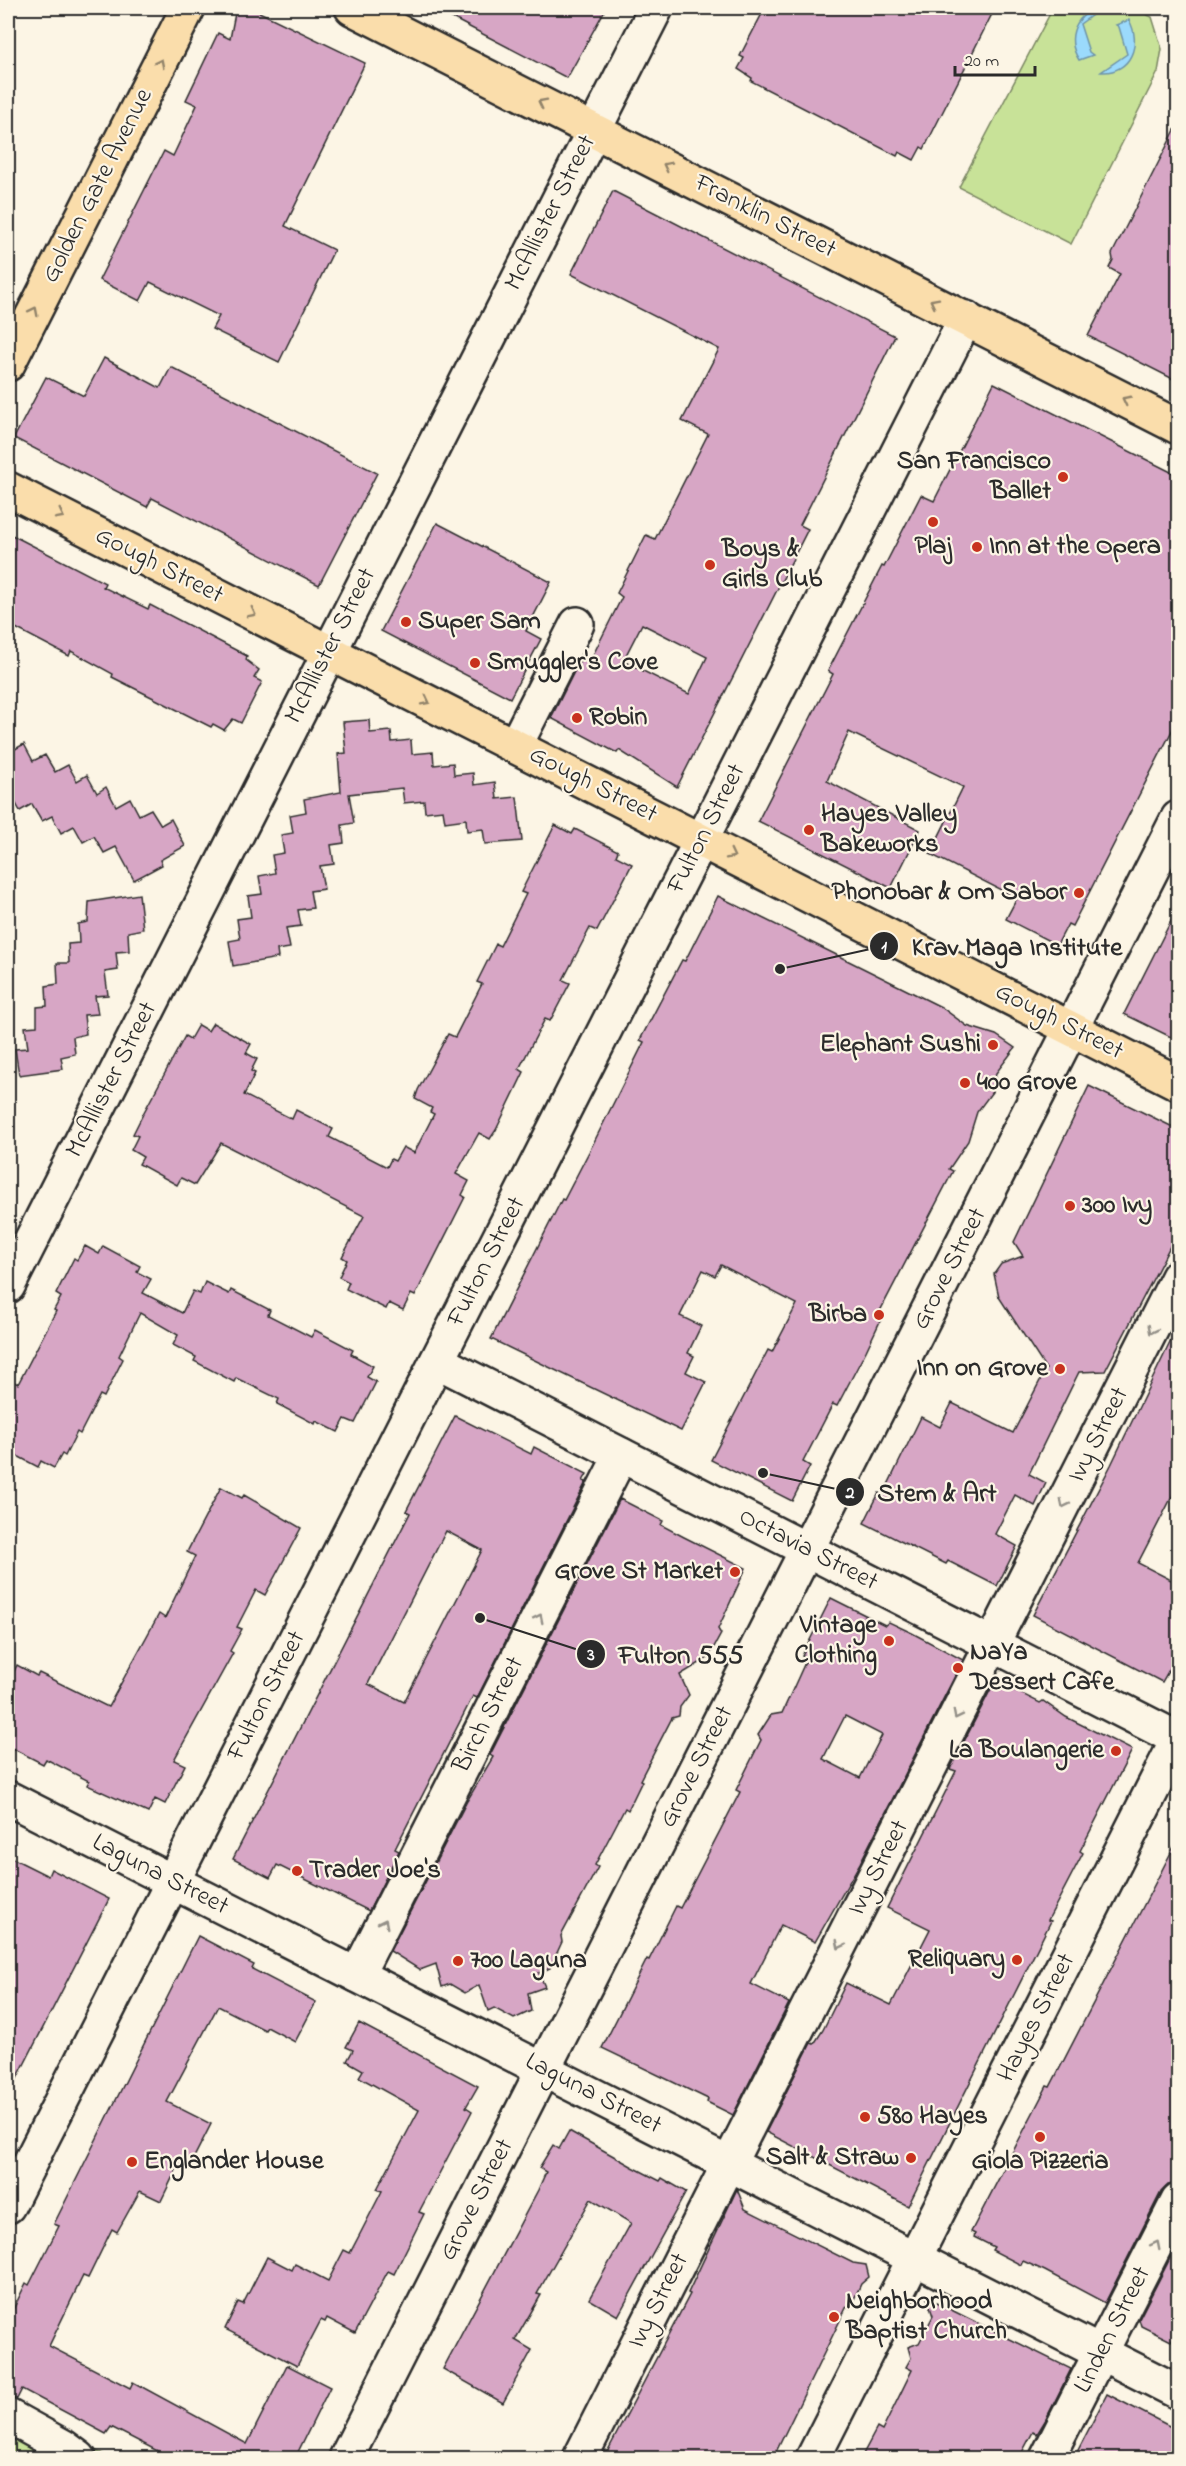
<svg xmlns="http://www.w3.org/2000/svg" width="1186" height="2466" font-family="'Indie Flower',sans-serif">
<style>
.green{fill:#c8e298;stroke:#7a8662;stroke-width:1.5}
.water{fill:#9bdafc;stroke:#6e94a8;stroke-width:1.5}
.building{fill:#d7a6c5;stroke:#2b2b2b;stroke-width:1.5;fill-rule:evenodd}
.lines{fill:none;stroke-linecap:round;stroke-linejoin:round}
.minor-casing{stroke:#2b2b2b;stroke-width:38}
.major-casing{stroke:#2b2b2b;stroke-width:38}
.minor{stroke:#fcf5e5;stroke-width:33}
.major{stroke:#faddab;stroke-width:33}
.oneway{stroke:#92846b}
.oneway2{stroke:#949088}
.poi-dot{fill:#c8321e;stroke:#fcf5e5;stroke-width:2}
.labels{text-anchor:middle;dominant-baseline:central;stroke-width:4.5;stroke-linejoin:round;paint-order:stroke}
.street-label{font-size:26px;fill:#2b2b2b;stroke:#fcf5e5}
.poi-label{font-size:26px;font-weight:bold;fill:#2b2b2b;stroke:#fcf5e5;text-anchor:start}
.leader{fill:none;stroke:#2b2b2b;stroke-width:2}
.callout-dot{fill:#2b2b2b;stroke:#fcf5e5;stroke-width:2}
.mark-label{font-size:18px;text-anchor:middle;font-weight:bold;fill:#fff}
.callout-label{font-size:27px;text-anchor:middle;font-weight:bold;fill:#2b2b2b;stroke:#fcf5e5;stroke-width:4.5;stroke-linejoin:round;paint-order:stroke}
</style>
<rect width="100%" height="100%" fill="#fcf5e5"/>
<filter id="ink" filterUnits="userSpaceOnUse"><feTurbulence type="fractalNoise" baseFrequency=".0167" numOctaves="2"/><feDisplacementMap in="SourceGraphic" scale="12" xChannelSelector="R" yChannelSelector="G"/><feConvolveMatrix kernelMatrix="1 2 1 2 8 2 1 2 1" color-interpolation-filters="sRGB"/></filter>
<g filter="url(#ink)">
<g class="green">
<polygon points="1053,8 1133,8 1152,17 1162,49 1158,72 1071,244 959,187"/>
<polygon points="8,2408 111,2458 8,2458"/>
</g>
<g class="water">
<path d="M 1102,8 L 1080,24 L 1089,52 L 1093,55 L 1079,60 C 1065,38 1075,12 1102,8 Z"/>
<path d="M 1129,20 C 1142,43 1131,74 1101,72 L 1127,54 L 1119,27 L 1116,25 Z"/>
</g>
<g class="building">
<polygon points="236,8 251,8 365,63 285,226 334,250 279,362 212,329 219,316 150,282 140,301 99,280 164,151 173,156 197,105 186,100 218,33 230,39"/>
<polygon points="433,8 606,8 567,78"/>
<polygon points="765,8 995,8 924,149 921,147 914,160 899,152 897,156 751,81 752,78 738,69 744,58 740,56"/>
<polygon points="1179,122 1179,382 1088,336 1120,274 1109,268 1113,260 1112,254"/>
<path d="M 613,191 L 895,336 L 800,525 L 808,529 L 677,787 L 619,750 L 617,753 L 551,718 L 583,654 L 591,659 L 622,597 L 617,593 L 646,535 L 655,539 L 708,434 L 682,421 L 719,349 L 571,274 ZM 642,624 L 707,657 L 689,694 L 623,661 Z"/>
<polygon points="104,358 160,388 171,367 377,473 319,585 152,498 147,507 14,438 46,377 84,396"/>
<polygon points="994,383 1179,476 1179,717 1072,926 1068,924 1057,945 1006,919 1017,898 930,854 963,787 849,732 827,781 920,830 891,888 758,821 833,674 828,671 882,566 884,567 921,495 934,501"/>
<polygon points="437,523 551,582 526,631 541,639 510,698 381,631"/>
<polygon points="8,533 105,583 103,587 148,609 150,605 247,656 246,660 259,670 254,678 262,682 241,723 233,719 224,730 213,724 211,727 112,677 113,674 71,651 69,656 8,624"/>
<polygon points="369,720 370,733 391,731 392,742 411,740 412,754 433,752 434,765 453,763 454,775 473,773 474,785 495,782 497,799 517,797 522,841 485,844 483,829 467,831 466,819 445,822 443,810 425,812 424,801 404,803 402,788 349,794 354,823 342,825 344,843 331,845 334,864 320,866 324,889 310,891 313,908 298,910 301,926 286,928 290,948 277,950 278,958 233,966 229,941 240,939 237,919 251,917 248,896 262,894 259,876 275,873 272,855 284,853 281,835 293,833 290,815 306,812 304,799 341,792 338,754 346,753 343,722"/>
<polygon points="24,744 33,761 45,755 55,772 68,765 77,781 87,775 97,793 106,787 116,806 130,798 139,815 151,809 161,825 171,819 185,846 160,860 162,865 134,880 116,847 104,853 94,836 83,842 74,826 61,833 52,816 42,821 32,804 20,811 8,789 8,753"/>
<polygon points="555,825 572,834 575,829 618,851 616,856 632,864 597,931 590,928 576,955 563,980 570,983 550,1021 545,1019 519,1069 524,1072 496,1130 490,1139 479,1133 456,1174 469,1181 462,1195 465,1197 415,1296 411,1294 403,1310 389,1303 386,1309 346,1289 349,1282 339,1277 347,1260 342,1257 364,1216 221,1143 195,1185 181,1178 177,1185 139,1164 143,1157 131,1150 138,1136 133,1134 144,1112 185,1036 190,1039 198,1025 208,1031 213,1023 251,1044 246,1053 257,1059 251,1071 255,1073 244,1095 292,1119 296,1110 333,1129 329,1137 387,1167 391,1159 395,1161 403,1147 414,1153 434,1114 430,1112 432,1108 415,1099 418,1090 448,1034 455,1037 482,984 477,982 496,944 500,946 526,894 521,892"/>
<polygon points="139,894 143,929 128,932 129,951 116,952 118,970 105,972 108,995 95,996 98,1014 84,1015 86,1034 73,1037 75,1054 61,1057 63,1069 19,1075 15,1049 28,1048 25,1027 37,1026 37,1007 47,1006 46,986 58,984 57,963 69,963 68,944 79,943 78,924 88,922 89,902"/>
<polygon points="718,896 941,1007 967,1026 996,1035 1015,1048 996,1073 992,1092 977,1112 968,1141 949,1169 953,1171 878,1315 882,1317 866,1351 837,1406 833,1404 803,1462 810,1466 792,1501 711,1460 768,1350 772,1352 797,1304 721,1265 715,1276 703,1270 680,1316 701,1326 688,1353 694,1356 686,1372 706,1382 681,1431 491,1339 562,1199 564,1200 592,1146 644,1042 640,1040 682,960 685,961"/>
<polygon points="1179,905 1179,1041 1124,1014"/>
<polygon points="1089,1086 1179,1130 1179,1229 1105,1371 1079,1372 1029,1474 1046,1483 1035,1506 1015,1495 995,1534 1017,1546 997,1586 948,1561 946,1564 864,1523 879,1493 883,1495 921,1417 940,1427 952,1403 1013,1433 1046,1369 999,1297 994,1274 1001,1264 1023,1256 1014,1242"/>
<polygon points="85,1246 99,1254 103,1246 140,1266 137,1272 151,1279 143,1293 182,1313 193,1291 200,1294 205,1282 229,1294 231,1290 270,1310 268,1315 311,1337 315,1330 353,1350 351,1354 373,1366 367,1377 376,1382 355,1423 345,1419 338,1432 316,1421 315,1424 277,1404 279,1399 236,1378 234,1382 194,1361 196,1357 173,1345 178,1335 140,1313 119,1356 123,1359 104,1397 100,1395 80,1434 77,1432 65,1456 62,1454 54,1468 41,1461 38,1467 8,1451 8,1379 18,1384 56,1311 54,1310 61,1297 56,1294 74,1258 77,1260"/>
<polygon points="1179,1324 1179,1483 1138,1563 1179,1584 1179,1652 1162,1682 1033,1615 1111,1465"/>
<path d="M 455,1416 L 531,1454 L 534,1447 L 587,1474 L 583,1481 L 586,1482 L 477,1698 L 473,1696 L 395,1849 L 399,1851 L 369,1911 L 277,1865 L 270,1878 L 233,1859 L 410,1513 L 406,1511 ZM 446,1531 L 482,1550 L 404,1702 L 368,1684 Z"/>
<polygon points="221,1487 242,1498 244,1495 301,1528 265,1595 256,1590 237,1627 242,1629 230,1651 233,1653 174,1760 185,1765 165,1804 155,1799 148,1813 87,1785 89,1781 46,1759 43,1764 8,1746 8,1684 17,1665 37,1676 39,1673 108,1707 159,1614 165,1618 195,1556 187,1552"/>
<polygon points="620,1499 663,1521 661,1525 684,1537 746,1568 718,1629 721,1634 708,1658 680,1675 689,1695 680,1707 679,1716 672,1718 640,1780 642,1781 628,1810 625,1808 595,1865 598,1867 561,1936 562,1942 550,1968 539,1973 545,1987 528,1993 531,2011 514,2019 494,2008 488,2011 479,1985 465,1993 450,1984 442,1987 436,1964 420,1970 390,1951 467,1801 493,1757 490,1755"/>
<path d="M 831,1598 L 885,1625 L 889,1622 L 912,1633 L 963,1660 L 860,1863 L 815,1942 L 781,1925 L 751,1984 L 789,2003 L 733,2115 L 707,2102 L 708,2099 L 602,2048 L 647,1959 L 649,1960 L 676,1906 L 680,1908 L 740,1792 L 736,1790 L 761,1740 L 758,1735 L 771,1715 L 782,1713 L 807,1658 L 802,1656 ZM 845,1716 L 882,1735 L 860,1778 L 823,1759 Z"/>
<polygon points="1002,1684 1040,1703 1043,1701 1066,1717 1132,1750 1080,1851 1083,1853 1048,1920 1051,1921 908,2206 766,2132 811,2043 814,2044 823,2030 846,1983 891,2005 930,1929 887,1908 956,1771 950,1769 993,1685 1000,1687"/>
<polygon points="1179,1837 1179,2183 1168,2185 1161,2192 1105,2303 1045,2271 1023,2261 1021,2265 992,2250 994,2247 974,2237 975,2234 971,2232 1047,2086 1050,2087"/>
<polygon points="8,1856 48,1876 51,1869 109,1899 8,2096"/>
<polygon points="198,1936 254,1965 252,1969 316,2002 295,2042 267,2027 265,2030 218,2006 167,2102 211,2124 188,2169 179,2164 161,2201 140,2191 117,2232 112,2229 88,2278 83,2276 49,2346 130,2388 133,2382 247,2444 287,2365 330,2387 295,2458 171,2458 111,2427 106,2434 22,2389 17,2399 8,2397 8,2320 26,2283 29,2285 59,2226 54,2224"/>
<polygon points="359,2023 478,2086 466,2107 472,2111 419,2212 424,2214 394,2274 388,2271 355,2333 327,2318 325,2322 321,2320 297,2366 225,2329 238,2302 243,2304 267,2257 292,2270 295,2264 328,2281 344,2250 350,2253 361,2232 382,2191 377,2189 419,2110 359,2077 363,2070 347,2061 353,2050 346,2047"/>
<polygon points="569,2131 633,2167 660,2181 662,2178 686,2192 618,2316 589,2299 631,2223 591,2199 537,2294 541,2295 515,2340 532,2350 503,2403 443,2369 538,2190 546,2172 539,2168 553,2145 559,2149"/>
<polygon points="737,2189 745,2209 853,2263 866,2265 869,2277 861,2284 850,2308 847,2306 773,2458 604,2458 690,2294 688,2293"/>
<polygon points="1179,2241 1179,2328 1171,2341 1141,2326 1139,2319"/>
<polygon points="927,2298 1071,2369 1045,2421 1037,2434 1033,2432 1019,2458 861,2458 877,2428 882,2431 912,2370 906,2367 911,2358 908,2347 919,2343 933,2316"/>
<polygon points="1107,2394 1179,2431 1179,2458 1074,2458"/>
</g>
<g class="lines">
<g class="minor-casing">
<g id="minor">
<polyline points="515,746 577,624"/>
<polyline points="8,1286 656,8"/>
<polyline points="437,1361 1178,1739"/>
<polyline points="8,1798 1178,2392"/>
<polyline points="357,1975 621,1455"/>
<polyline points="8,2206 966,318"/>
<polyline points="8,2416 64,2447 79,2458"/>
<polyline points="346,2458 1178,818"/>
<polyline points="580,2458 1178,1277"/>
<polyline points="813,2458 1178,1739"/>
<polyline points="1047,2458 1178,2201"/>
</g>
</g>
<g class="major-casing">
<g id="major">
<polyline points="352,8 1178,427"/>
<polyline points="8,364 188,8"/>
<polyline points="8,489 1178,1083"/>
</g>
</g>
<use href="#minor" class="minor"/>
<use href="#major" class="major"/>
</g>
<defs><path id="oneway-chevron" d="M-2-3.5L2.5 0L-2 3.5" fill="none" stroke-width="1.6" stroke-linecap="round" stroke-linejoin="round" transform="scale(1.5)"/></defs>
<g class="oneway">
<use href="#oneway-chevron" transform="translate(160 63) rotate(-63)"/>
<use href="#oneway-chevron" transform="translate(542 103) rotate(-153)"/>
<use href="#oneway-chevron" transform="translate(667 166) rotate(-153)"/>
<use href="#oneway-chevron" transform="translate(934 302) rotate(-153)"/>
<use href="#oneway-chevron" transform="translate(34 311) rotate(-63)"/>
<use href="#oneway-chevron" transform="translate(1126 400) rotate(-153)"/>
<use href="#oneway-chevron" transform="translate(60 515) rotate(27)"/>
<use href="#oneway-chevron" transform="translate(252 613) rotate(27)"/>
<use href="#oneway-chevron" transform="translate(426 701) rotate(27)"/>
<use href="#oneway-chevron" transform="translate(731 855) rotate(27)"/>
</g>
<g class="oneway2">
<use href="#oneway-chevron" transform="translate(1152 1330) rotate(117)"/>
<use href="#oneway-chevron" transform="translate(1064 1504) rotate(117)"/>
<use href="#oneway-chevron" transform="translate(539 1618) rotate(-63)"/>
<use href="#oneway-chevron" transform="translate(957 1715) rotate(117)"/>
<use href="#oneway-chevron" transform="translate(384 1923) rotate(-63)"/>
<use href="#oneway-chevron" transform="translate(840 1945) rotate(117)"/>
<use href="#oneway-chevron" transform="translate(1156 2245) rotate(-63)"/>
</g>
</g>
<g class="poi-dot">
<circle cx="1063" cy="477" r="6"/>
<circle cx="933" cy="522" r="6"/>
<circle cx="977" cy="547" r="6"/>
<circle cx="710" cy="565" r="6"/>
<circle cx="406" cy="622" r="6"/>
<circle cx="475" cy="663" r="6"/>
<circle cx="577" cy="718" r="6"/>
<circle cx="809" cy="830" r="6"/>
<circle cx="1079" cy="893" r="6"/>
<circle cx="993" cy="1045" r="6"/>
<circle cx="965" cy="1083" r="6"/>
<circle cx="1070" cy="1206" r="6"/>
<circle cx="879" cy="1315" r="6"/>
<circle cx="1060" cy="1369" r="6"/>
<circle cx="735" cy="1572" r="6"/>
<circle cx="889" cy="1641" r="6"/>
<circle cx="958" cy="1668" r="6"/>
<circle cx="1116" cy="1751" r="6"/>
<circle cx="297" cy="1871" r="6"/>
<circle cx="1017" cy="1960" r="6"/>
<circle cx="458" cy="1961" r="6"/>
<circle cx="865" cy="2117" r="6"/>
<circle cx="1040" cy="2137" r="6"/>
<circle cx="911" cy="2158" r="6"/>
<circle cx="132" cy="2162" r="6"/>
<circle cx="834" cy="2317" r="6"/>
</g>
<g class="labels">
<g class="street-label">
<text transform="translate(98 186) rotate(-63)">Golden Gate Avenue</text>
<text transform="translate(551 213) rotate(-63)">McAllister Street</text>
<text transform="translate(765 217) rotate(27)">Franklin Street</text>
<text transform="translate(159 566) rotate(27)">Gough Street</text>
<text transform="translate(331 646) rotate(-63)">McAllister Street</text>
<text transform="translate(593 785) rotate(27)">Gough Street</text>
<text transform="translate(707 829) rotate(-63)">Fulton Street</text>
<text transform="translate(1059 1022) rotate(27)">Gough Street</text>
<text transform="translate(112 1080) rotate(-63)">McAllister Street</text>
<text transform="translate(487 1262) rotate(-63)">Fulton Street</text>
<text transform="translate(950 1269) rotate(-63)">Grove Street</text>
<text transform="translate(1099 1435) rotate(-63)">Ivy Street</text>
<text transform="translate(808 1550) rotate(27)">Octavia Street</text>
<text transform="translate(267 1696) rotate(-63)">Fulton Street</text>
<text transform="translate(489 1715) rotate(-63)">Birch Street</text>
<text transform="translate(697 1767) rotate(-63)">Grove Street</text>
<text transform="translate(879 1868) rotate(-63)">Ivy Street</text>
<text transform="translate(160 1875) rotate(27)">Laguna Street</text>
<text transform="translate(1037 2018) rotate(-63)">Hayes Street</text>
<text transform="translate(593 2094) rotate(27)">Laguna Street</text>
<text transform="translate(477 2200) rotate(-63)">Grove Street</text>
<text transform="translate(659 2301) rotate(-63)">Ivy Street</text>
<text transform="translate(1113 2330) rotate(-63)">Linden Street</text>
</g>
<g class="poi-label">
<text x="1051" y="462" text-anchor="end">San Francisco<tspan x="1051" dy="30">Ballet</tspan></text>
<text x="933" y="547" text-anchor="middle">Plaj</text>
<text x="989" y="547">Inn at the Opera</text>
<text x="722" y="550">Boys &amp;<tspan x="722" dy="30">Girls Club</tspan></text>
<text x="418" y="622">Super Sam</text>
<text x="487" y="663">Smuggler's Cove</text>
<text x="589" y="718">Robin</text>
<text x="821" y="815">Hayes Valley<tspan x="821" dy="30">Bakeworks</tspan></text>
<text x="1067" y="893" text-anchor="end">Phonobar &amp; Om Sabor</text>
<text x="981" y="1045" text-anchor="end">Elephant Sushi</text>
<text x="977" y="1083">400 Grove</text>
<text x="1082" y="1206">300 Ivy</text>
<text x="867" y="1315" text-anchor="end">Birba</text>
<text x="1048" y="1369" text-anchor="end">Inn on Grove</text>
<text x="723" y="1572" text-anchor="end">Grove St Market</text>
<text x="877" y="1626" text-anchor="end">Vintage<tspan x="877" dy="30">Clothing</tspan></text>
<text x="970" y="1653">NaYa<tspan x="970" dy="30">Dessert Cafe</tspan></text>
<text x="1104" y="1751" text-anchor="end">La Boulangerie</text>
<text x="309" y="1871">Trader Joe's</text>
<text x="1005" y="1960" text-anchor="end">Reliquary</text>
<text x="470" y="1961">700 Laguna</text>
<text x="877" y="2117">580 Hayes</text>
<text x="899" y="2158" text-anchor="end">Salt &amp; Straw</text>
<text x="144" y="2162">Englander House</text>
<text x="1040" y="2162" text-anchor="middle">Giola Pizzeria</text>
<text x="846" y="2302">Neighborhood<tspan x="846" dy="30">Baptist Church</tspan></text>
</g>
</g>
<path class="leader" d="M780 969L884 946M763 1473L850 1492M480 1618L591 1654"/>
<g class="callout-dot">
<circle cx="780" cy="969" r="6"/>
<circle cx="763" cy="1473" r="6"/>
<circle cx="480" cy="1618" r="6"/>
<circle cx="884" cy="946" r="15"/>
<circle cx="850" cy="1492" r="15"/>
<circle cx="591" cy="1654" r="15"/>
</g>
<g class="mark-label">
<text x="884" y="952">1</text>
<text x="850" y="1498">2</text>
<text x="591" y="1660">3</text>
</g>
<g class="callout-label">
<text x="1017" y="955">Krav Maga Institute</text>
<text x="937" y="1501">Stem &amp; Art</text>
<text x="681" y="1663">Fulton 555</text>
</g>
<rect width="1186" height="2466" fill="none" stroke="#fcf5e5" stroke-width="30"/>
<rect x="15" y="15" width="1156" height="2436" fill="none" stroke="#2b2b2b" stroke-width="2" filter="url(#ink)"/>
<path d="M955 66v9h80v-9" fill="none" stroke="#2b2b2b" stroke-width="3"/>
<text x="964" y="66" font-size="18" fill="#2b2b2b" stroke="#fcf5e5" stroke-width="4.5" paint-order="stroke">20 m</text>
</svg>
